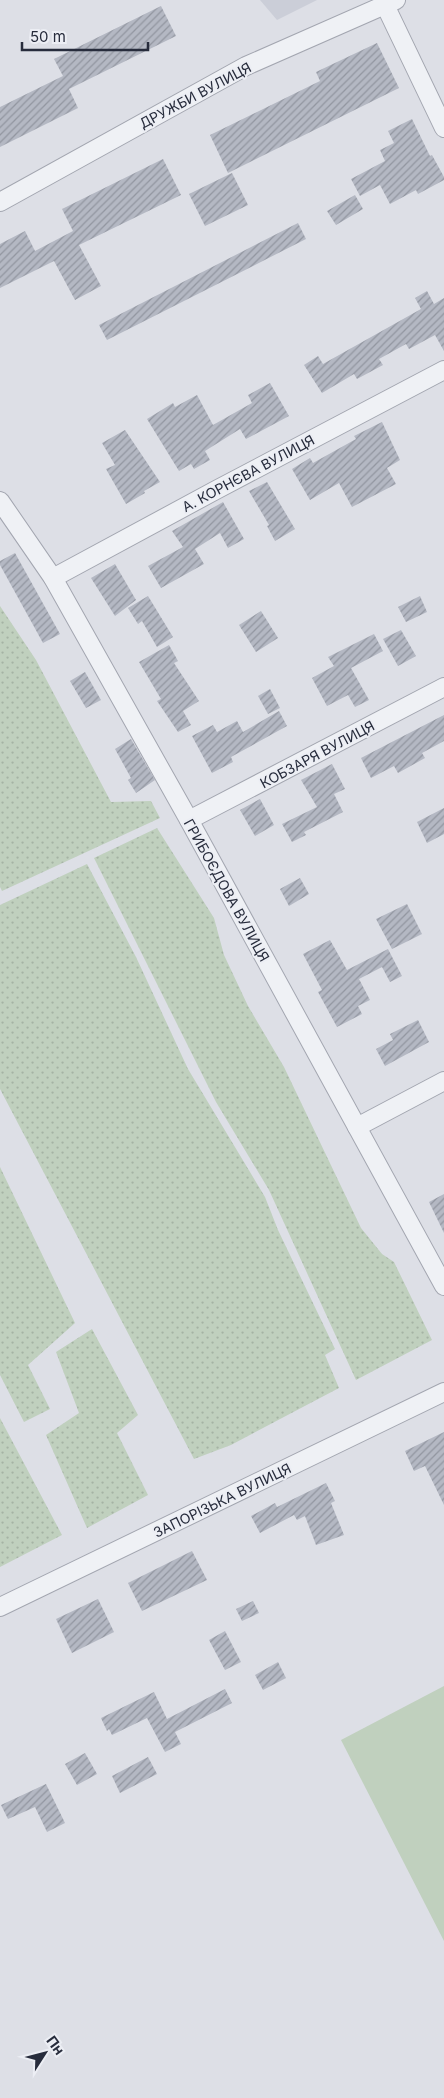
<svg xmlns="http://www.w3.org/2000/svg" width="444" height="2098" font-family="Inter,sans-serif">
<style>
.built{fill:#cbced8}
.grass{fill:#c0d0be}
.park{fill:url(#park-dots)}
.building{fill:url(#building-hatch)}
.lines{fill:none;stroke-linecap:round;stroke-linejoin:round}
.minor-casing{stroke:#a3a6b0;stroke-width:20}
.minor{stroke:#eff1f5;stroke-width:18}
.labels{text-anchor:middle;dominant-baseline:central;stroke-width:4;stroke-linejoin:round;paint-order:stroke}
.street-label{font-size:14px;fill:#272c3c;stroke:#eceef4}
</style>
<defs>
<pattern id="park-dots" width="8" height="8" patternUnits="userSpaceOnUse" patternTransform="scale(1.25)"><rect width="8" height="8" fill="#c0d0be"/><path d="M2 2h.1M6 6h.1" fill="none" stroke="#a5b3a4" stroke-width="1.8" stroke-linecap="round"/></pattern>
<pattern id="building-hatch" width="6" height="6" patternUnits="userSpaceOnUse" patternTransform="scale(1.25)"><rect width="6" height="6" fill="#b4b8c3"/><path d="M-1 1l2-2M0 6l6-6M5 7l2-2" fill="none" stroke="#9296a0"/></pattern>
</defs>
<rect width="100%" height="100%" fill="#dddfe6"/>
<polygon class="built" points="260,0 317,0 277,20"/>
<polygon class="grass" points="444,1686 444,1941 341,1740"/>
<g class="park">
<polygon points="0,606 36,660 111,802 151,801 160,818 2,891 0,887"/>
<polygon points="157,828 214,918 224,955 248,1006 284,1067 361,1228 382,1254 394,1262 432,1340 356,1380 269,1190 216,1102 94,858"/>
<polygon points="87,864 136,957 188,1069 265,1197 278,1230 335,1349 325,1355 339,1388 231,1445 194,1459 0,1089 0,905"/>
<polygon points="0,1167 75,1323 28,1365 50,1409 24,1422 0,1375"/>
<polygon points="92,1329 138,1415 117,1433 148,1495 87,1528 46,1435 79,1413 56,1352"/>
<polygon points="0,1418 62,1535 0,1567"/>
</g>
<g class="building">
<polygon points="161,6 176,36 69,89 78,108 0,147 0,107 63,76 54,59"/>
<polygon points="377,43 399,88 228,173 210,135 320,81 316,72"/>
<polygon points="412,119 430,156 432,155 444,177 444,180 418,194 416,190 390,204 380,185 360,196 351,179 385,161 380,150 394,143 388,131"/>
<polygon points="163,159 181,195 79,245 101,286 75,300 54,261 0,288 0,244 25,231 35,251 73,231 62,209"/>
<polygon points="232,173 248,205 205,226 189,194"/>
<polygon points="355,195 363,209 336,225 327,211"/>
<polygon points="298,223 306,239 107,340 99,325"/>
<polygon points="427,291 434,304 444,298 444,351 435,335 409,349 406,344 379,359 383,365 357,379 354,374 322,393 304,365 318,356 323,364 421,309 415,298"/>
<polygon points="270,383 289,416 246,439 240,429 205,451 210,460 194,469 191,464 179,471 147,419 173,403 175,407 197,395 213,425 252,403 248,395"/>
<polygon points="382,422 400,460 387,468 396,484 352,507 339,483 310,500 292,469 310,458 313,463 356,439 354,436"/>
<polygon points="125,430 160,482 144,491 145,493 126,504 106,469 115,465 102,443"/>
<polygon points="267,482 295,529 275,541 267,526 269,525 249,491"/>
<polygon points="223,502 244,539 228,548 220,533 195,549 204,564 161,588 148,566 183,547 172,531"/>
<polygon points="15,553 60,634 43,643 0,565 0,561"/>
<polygon points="115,564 136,600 115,616 91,578"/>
<polygon points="148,596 173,637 157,647 142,621 138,624 128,608"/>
<polygon points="420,596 427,612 406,622 398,607"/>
<polygon points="261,611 278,638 256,652 239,625"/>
<polygon points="401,630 416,656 398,666 383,639"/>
<polygon points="374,634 383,651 351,668 369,700 355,707 348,695 327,706 312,678 334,666 328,657"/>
<polygon points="169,645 178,661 174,663 199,701 183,711 191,725 178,732 157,701 161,699 139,662"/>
<polygon points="85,672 101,700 86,708 70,681"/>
<polygon points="270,689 280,708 268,714 258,696"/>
<polygon points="279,711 287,726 231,757 233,762 212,773 192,736 213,725 217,732 237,721 243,732"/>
<polygon points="444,715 444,741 422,753 425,758 398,773 394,766 371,778 361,758"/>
<polygon points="131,739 155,780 136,793 128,780 131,778 115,749"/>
<polygon points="332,764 345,789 334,794 343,812 304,832 306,835 292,842 282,824 317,807 301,780"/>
<polygon points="260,799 274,825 255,836 240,810"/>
<polygon points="444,808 444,834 427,843 417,822"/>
<polygon points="300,878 309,894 289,906 280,889"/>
<polygon points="407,904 422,934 392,949 376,919"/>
<polygon points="330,940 347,970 388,949 402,976 390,982 382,967 359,979 370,1000 358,1006 362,1014 337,1027 318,992 322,990 303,954"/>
<polygon points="418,1020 429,1042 385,1066 376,1049 393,1040 390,1034"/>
<polygon points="444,1194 444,1233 429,1202"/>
<polygon points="444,1432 444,1505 425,1466 414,1471 405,1451"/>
<polygon points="326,1483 335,1501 331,1503 344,1535 316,1545 305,1516 297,1520 294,1515 260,1533 251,1516 275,1503 277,1507"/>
<polygon points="192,1551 207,1580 142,1611 128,1583"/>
<polygon points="98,1599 114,1632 72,1653 56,1619"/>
<polygon points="253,1601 259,1613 242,1621 236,1609"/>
<polygon points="225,1631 241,1662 225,1670 209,1640"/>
<polygon points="278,1662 286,1678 263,1690 255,1675"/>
<polygon points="225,1689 232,1703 175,1732 181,1744 165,1752 147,1718 112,1735 109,1729 107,1731 101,1718 154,1692 167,1719"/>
<polygon points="85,1753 97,1774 77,1785 65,1764"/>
<polygon points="148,1757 157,1774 120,1793 112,1776"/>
<polygon points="46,1784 65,1823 47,1832 35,1807 8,1819 1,1805"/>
</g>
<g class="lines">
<g class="minor-casing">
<g id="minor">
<polyline points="385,5 444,128"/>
<polyline points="0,202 246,66 396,0"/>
<polyline points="0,501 53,578 189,820 444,1286"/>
<polyline points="53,578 216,490 444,370"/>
<polyline points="189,820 444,687"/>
<polyline points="357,1127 444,1081"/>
<polyline points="0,1607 444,1392"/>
</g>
</g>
<use href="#minor" class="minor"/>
</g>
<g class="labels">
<g class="street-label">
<text transform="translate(195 95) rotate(-28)">ДРУЖБИ ВУЛИЦЯ</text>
<text transform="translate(248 473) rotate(-28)">А. КОРНЄВА ВУЛИЦЯ</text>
<text transform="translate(317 754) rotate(-28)">КОБЗАРЯ ВУЛИЦЯ</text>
<text transform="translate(227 890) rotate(61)">ГРИБОЄДОВА ВУЛИЦЯ</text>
<text transform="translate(222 1500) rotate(-26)">ЗАПОРІЗЬКА ВУЛИЦЯ</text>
</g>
</g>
<g transform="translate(45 2053) rotate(54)" stroke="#eceef4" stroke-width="4" paint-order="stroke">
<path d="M0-4L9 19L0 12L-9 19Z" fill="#272c3c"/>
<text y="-8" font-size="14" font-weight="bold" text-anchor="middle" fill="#272c3c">Пн</text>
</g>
<path d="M22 42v8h126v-8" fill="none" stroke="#272c3c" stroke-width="2.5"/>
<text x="30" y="42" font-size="15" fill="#272c3c" stroke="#eceef4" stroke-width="4" paint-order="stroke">50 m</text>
</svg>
